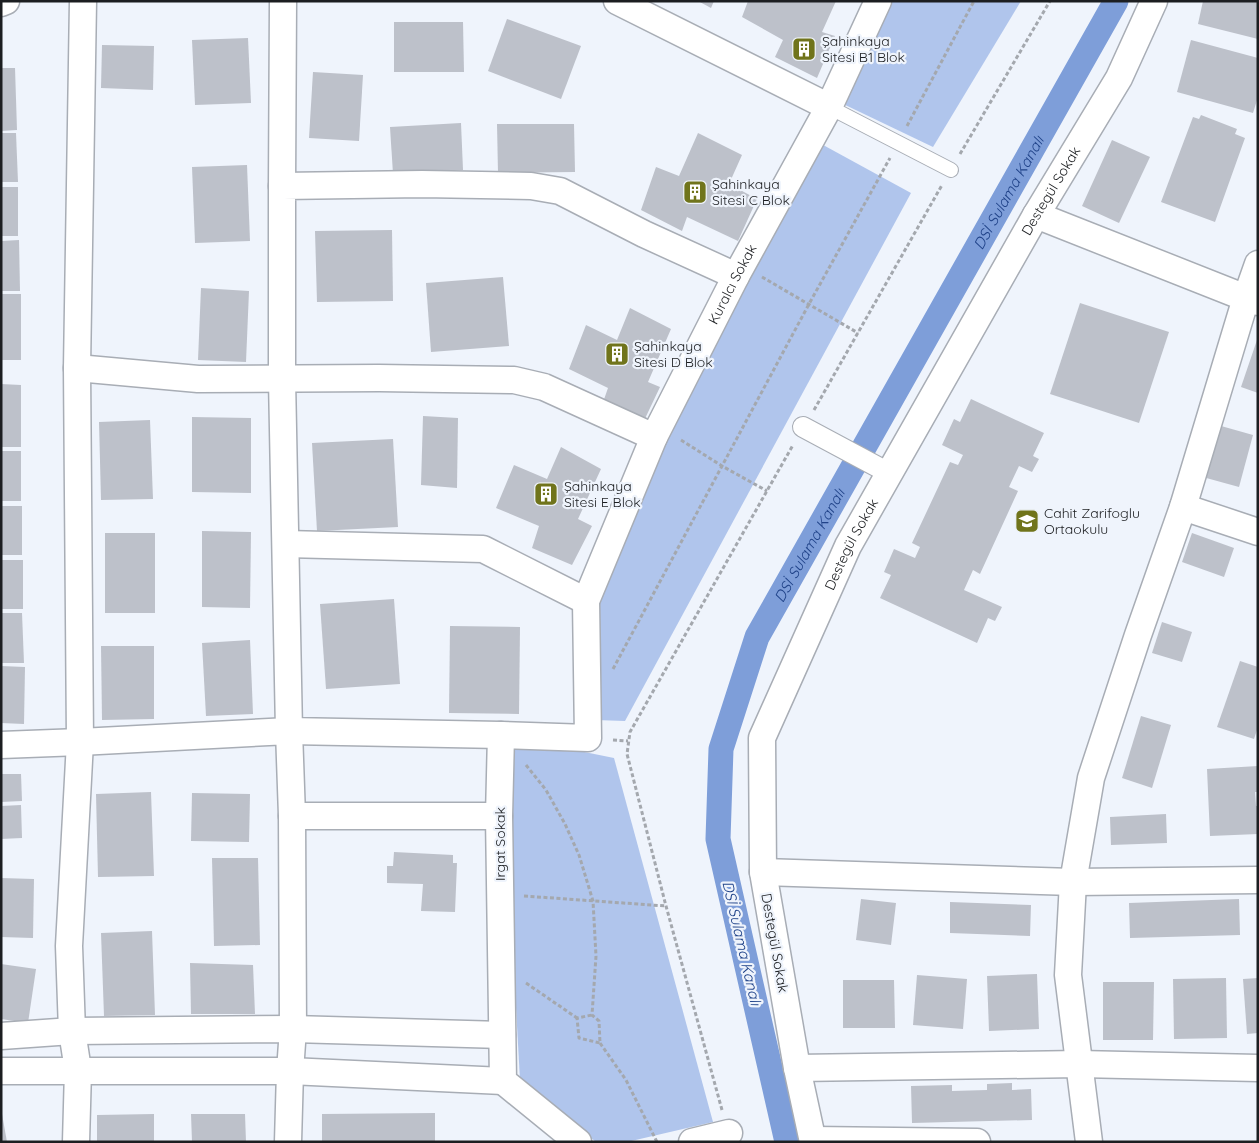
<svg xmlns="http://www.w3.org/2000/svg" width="1259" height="1143" font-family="Quicksand,sans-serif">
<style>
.green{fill:#b0c5ec}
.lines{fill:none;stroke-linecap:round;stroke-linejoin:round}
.canal{stroke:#7e9ed9;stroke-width:25}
.building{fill:#bdc1ca}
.service-casing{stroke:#a8adb5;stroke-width:16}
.pedestrian-casing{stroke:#a8adb5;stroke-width:22}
.minor-casing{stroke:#a8adb5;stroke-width:29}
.path{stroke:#a4a8ae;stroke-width:3;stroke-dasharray:4 2.5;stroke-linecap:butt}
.service{stroke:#fff;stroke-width:14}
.pedestrian{stroke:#fff;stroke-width:20}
.minor{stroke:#fff;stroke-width:26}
.labels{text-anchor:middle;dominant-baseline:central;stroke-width:4.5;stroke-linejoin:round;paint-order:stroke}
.poi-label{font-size:14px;fill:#1c1e21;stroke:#eff4fc;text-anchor:start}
.street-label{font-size:14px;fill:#1c1e21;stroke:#eff4fc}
.water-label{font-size:15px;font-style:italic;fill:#204389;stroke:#eff4fc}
</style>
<rect width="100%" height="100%" fill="#eff4fc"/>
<g class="green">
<polygon points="887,1 1021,1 933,147 839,102"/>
<polygon points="814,140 911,193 625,721 595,720 593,599 666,425"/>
<polygon points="501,735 614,758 713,1122 627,1142 596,1142 520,1080"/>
</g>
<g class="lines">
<path class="canal" id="s1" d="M 787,1142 L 718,839 L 721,749 L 757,637 L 1116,1"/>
</g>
<g class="building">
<polygon points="698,1 714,1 711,8"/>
<polygon points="748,1 836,1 822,32 835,36 817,78 775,57 783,40 742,17"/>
<polygon points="1203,1 1258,1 1258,39 1198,24"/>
<polygon points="507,19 581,46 561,99 488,71"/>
<polygon points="394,22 463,22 464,72 394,72"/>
<polygon points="248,38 251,103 195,105 192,40"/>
<polygon points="1191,40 1258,58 1258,97 1253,113 1177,92"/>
<polygon points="102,45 154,46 153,90 101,88"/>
<polygon points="1,68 15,68 17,130 1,131"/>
<polygon points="313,72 363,75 359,141 309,138"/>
<polygon points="1201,115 1237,129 1235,134 1245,138 1215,222 1161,202 1193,117 1199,119"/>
<polygon points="461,123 463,170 393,174 390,127"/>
<polygon points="497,124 574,124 575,172 498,173"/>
<polygon points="1,133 16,133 18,182 1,182"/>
<polygon points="698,133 742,155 729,184 757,199 738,241 687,217 682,231 641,210 656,167 679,176"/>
<polygon points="1112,140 1150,157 1119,223 1082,206"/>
<polygon points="247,165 250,241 195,243 192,167"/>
<rect x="1" y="187" width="17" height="49"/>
<polygon points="392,230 393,301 317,302 315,231"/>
<polygon points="19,240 20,291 1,291 1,241"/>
<polygon points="503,277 509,346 431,352 426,283"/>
<polygon points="201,288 249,291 246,362 198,360"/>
<rect x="1" y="294" width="20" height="66"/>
<polygon points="1080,303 1169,332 1139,423 1050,394"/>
<polygon points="630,308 671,329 648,382 660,387 641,427 601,408 608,388 569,369 586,325 617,340"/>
<polygon points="1257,340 1258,340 1258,393 1241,387"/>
<polygon points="1,384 21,385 21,447 1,447"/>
<polygon points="971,399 1044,433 1033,456 1039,459 1032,472 1019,466 1009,487 1018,491 980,574 973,570 964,590 1002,607 995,621 988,618 977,643 880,598 891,575 884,572 894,549 915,558 920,547 912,543 950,462 958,465 963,455 942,445 954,419 960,422"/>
<polygon points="423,416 458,418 457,488 421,485"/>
<polygon points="192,417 251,418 251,493 192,492"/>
<polygon points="150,420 153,499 101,500 99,422"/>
<polygon points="1214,424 1253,435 1239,487 1199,476"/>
<polygon points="393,439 398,527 317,531 312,443"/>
<polygon points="561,447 601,469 578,519 592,526 572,565 532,548 539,526 496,508 514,465 547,479"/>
<rect x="1" y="451" width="20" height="50"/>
<rect x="1" y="506" width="21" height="49"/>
<polygon points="202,531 251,532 250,608 202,607"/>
<rect x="105" y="533" width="50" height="80"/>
<polygon points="1192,533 1234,548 1224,577 1182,562"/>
<rect x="1" y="560" width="22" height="49"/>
<polygon points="394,599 400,684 326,689 320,604"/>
<polygon points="1,613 22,613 24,663 1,663"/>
<polygon points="1162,622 1192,632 1182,662 1152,653"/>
<polygon points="450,626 520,627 519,714 449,713"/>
<polygon points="250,640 253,714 206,716 202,643"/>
<polygon points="101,646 154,646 154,719 102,720"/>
<polygon points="1240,661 1258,667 1258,727 1254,739 1217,727"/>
<polygon points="1,666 25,667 24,724 1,723"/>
<polygon points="1141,716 1171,725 1152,788 1122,778"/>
<polygon points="1258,766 1258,792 1255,792 1256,806 1258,806 1258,834 1210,836 1207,769"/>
<polygon points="1,774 21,774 22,801 1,802"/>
<polygon points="151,792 154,876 98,877 96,794"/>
<polygon points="192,793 250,794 249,842 191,841"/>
<polygon points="21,805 22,838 1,839 1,806"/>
<polygon points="1166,814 1167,843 1111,845 1110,817"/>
<polygon points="394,852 453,855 453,863 457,863 455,912 421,911 423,884 387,883 387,866 393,866"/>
<polygon points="212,858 258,858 260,945 214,946"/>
<polygon points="1,878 34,879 33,938 1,937"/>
<polygon points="861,899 896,903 891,945 856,940"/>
<polygon points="1239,899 1240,935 1130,938 1129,903"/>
<polygon points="950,902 1031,905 1030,936 950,933"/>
<polygon points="152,931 155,1015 104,1016 101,933"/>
<polygon points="190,963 253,965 255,1014 191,1014"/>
<polygon points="1,964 36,969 28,1023 1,1019"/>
<polygon points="1037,974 1039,1029 989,1031 987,976"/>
<polygon points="917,975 967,979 963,1029 913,1025"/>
<polygon points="1226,978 1227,1038 1174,1039 1173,979"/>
<polygon points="1258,978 1258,1033 1247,1034 1243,979"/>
<polygon points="843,980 894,980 895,1028 843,1028"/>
<polygon points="1103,982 1154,982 1153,1040 1103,1040"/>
<polygon points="1012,1083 1012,1090 1031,1089 1032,1120 912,1123 911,1086 952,1085 952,1091 987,1090 987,1084"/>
<polygon points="435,1113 435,1142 322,1142 322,1114"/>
<polygon points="1,1114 2,1114 7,1142 1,1142"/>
<polygon points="154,1114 154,1142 97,1142 97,1115"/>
<polygon points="191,1114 245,1114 246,1142 192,1142"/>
</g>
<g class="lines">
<g class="service-casing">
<polyline id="service" points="829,107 951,170"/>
</g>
<g class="pedestrian-casing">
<polyline id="pedestrian" points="803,427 889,473"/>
</g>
<g class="minor-casing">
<g id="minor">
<polyline points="617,1 829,107"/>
<polyline points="1,3 6,1"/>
<polyline points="282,186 283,1"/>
<polyline points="1036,215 1246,298 1258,264"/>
<polyline points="77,368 198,379 379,378 514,380 544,387 654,437"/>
<polyline points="1183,507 1258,532"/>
<polyline points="286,544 483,549 586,601"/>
<polyline points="501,735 289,731 282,379 282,186 422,184 531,186 560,191 644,234 736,276"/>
<polyline points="1,745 80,742 289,731 292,816 499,816"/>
<polyline points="763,872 1073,882 1258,880"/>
<polyline points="1,1036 72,1031 293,1029 502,1035"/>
<polyline points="797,1068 1079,1064 1258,1068"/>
<polyline points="1,1071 290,1071 503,1081"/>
<polyline points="813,1140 977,1142"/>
<polyline points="76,1142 78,1070 72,1031 69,946 80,742 77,368 83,1"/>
<polyline points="288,1142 290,1071 293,1029 292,816"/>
<path id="s2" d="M 578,1142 L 503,1081 L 499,816 L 501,735 L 588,738 L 586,601 L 654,437 L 736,276 L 829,107 L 878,1"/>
<polyline points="692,1142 729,1133"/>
<path id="s3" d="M 813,1142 L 797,1068 L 763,872 L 762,738 L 848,546 L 1036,215 L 1119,78 L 1154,1"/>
<polyline points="1089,1142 1068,975 1073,882 1091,778 1138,635 1183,507 1246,298 1258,302"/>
</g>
</g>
<g class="path">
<polyline points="907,126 974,1"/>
<polyline points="960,154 1050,1"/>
<polyline points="762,277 858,333"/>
<polyline points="814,410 942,185"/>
<polyline points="681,440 722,466 767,491"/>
<polyline points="613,669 809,304 890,158"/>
<polyline points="613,740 628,741"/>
<polyline points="526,765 546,790 565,824 579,855 593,901 596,956 592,1015 599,1021 600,1043 579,1038 577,1018 592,1015"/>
<polyline points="524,896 666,906"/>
<polyline points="526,983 577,1018"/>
<polyline points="600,1043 626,1080 657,1142"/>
<polyline points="722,1110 666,906 627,754 630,732 793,445"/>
</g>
<use href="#service" class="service"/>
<use href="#pedestrian" class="pedestrian"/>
<use href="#minor" class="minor"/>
</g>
<defs>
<g id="building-square" transform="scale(1.25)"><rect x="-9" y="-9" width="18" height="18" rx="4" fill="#70741b" stroke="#eff4fc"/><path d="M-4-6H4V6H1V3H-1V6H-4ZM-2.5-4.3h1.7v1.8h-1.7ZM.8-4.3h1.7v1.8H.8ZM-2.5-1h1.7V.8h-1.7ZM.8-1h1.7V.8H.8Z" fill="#fff"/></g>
<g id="school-square" transform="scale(1.25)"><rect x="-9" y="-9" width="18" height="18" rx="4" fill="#70741b" stroke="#eff4fc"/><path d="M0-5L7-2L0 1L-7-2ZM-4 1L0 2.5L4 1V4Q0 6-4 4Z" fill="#fff"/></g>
</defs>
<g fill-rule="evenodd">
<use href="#building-square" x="804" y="49"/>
<use href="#building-square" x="695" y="192"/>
<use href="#building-square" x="617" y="354"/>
<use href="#building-square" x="546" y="494"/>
<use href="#school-square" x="1027" y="521"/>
</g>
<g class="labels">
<g class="poi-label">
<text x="822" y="41">Şahinkaya<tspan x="822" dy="16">Sitesi B1 Blok</tspan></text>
<text x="712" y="184">Şahinkaya<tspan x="712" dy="16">Sitesi C Blok</tspan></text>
<text x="634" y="346">Şahinkaya<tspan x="634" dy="16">Sitesi D Blok</tspan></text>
<text x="564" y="486">Şahinkaya<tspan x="564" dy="16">Sitesi E Blok</tspan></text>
<text x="1044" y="513">Cahit Zarifoglu<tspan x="1044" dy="16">Ortaokulu</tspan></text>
</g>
<g class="street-label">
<text stroke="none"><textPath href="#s3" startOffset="1028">Destegül Sokak</textPath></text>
<text stroke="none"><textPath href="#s2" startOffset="1016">Kuralcı Sokak</textPath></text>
<text stroke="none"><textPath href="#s3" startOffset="622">Destegül Sokak</textPath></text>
<text transform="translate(500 844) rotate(-90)">Irgat Sokak</text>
<text transform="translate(775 943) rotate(80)">Destegül Sokak</text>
</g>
<g class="water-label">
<text stroke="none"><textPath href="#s1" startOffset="1029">DSİ Sulama Kanalı</textPath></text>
<text stroke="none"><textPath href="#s1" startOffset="624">DSİ Sulama Kanalı</textPath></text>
<text transform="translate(742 943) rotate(77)">DSİ Sulama Kanalı</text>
</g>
</g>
<rect width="1259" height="1143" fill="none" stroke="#1c1e21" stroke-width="5"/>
</svg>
